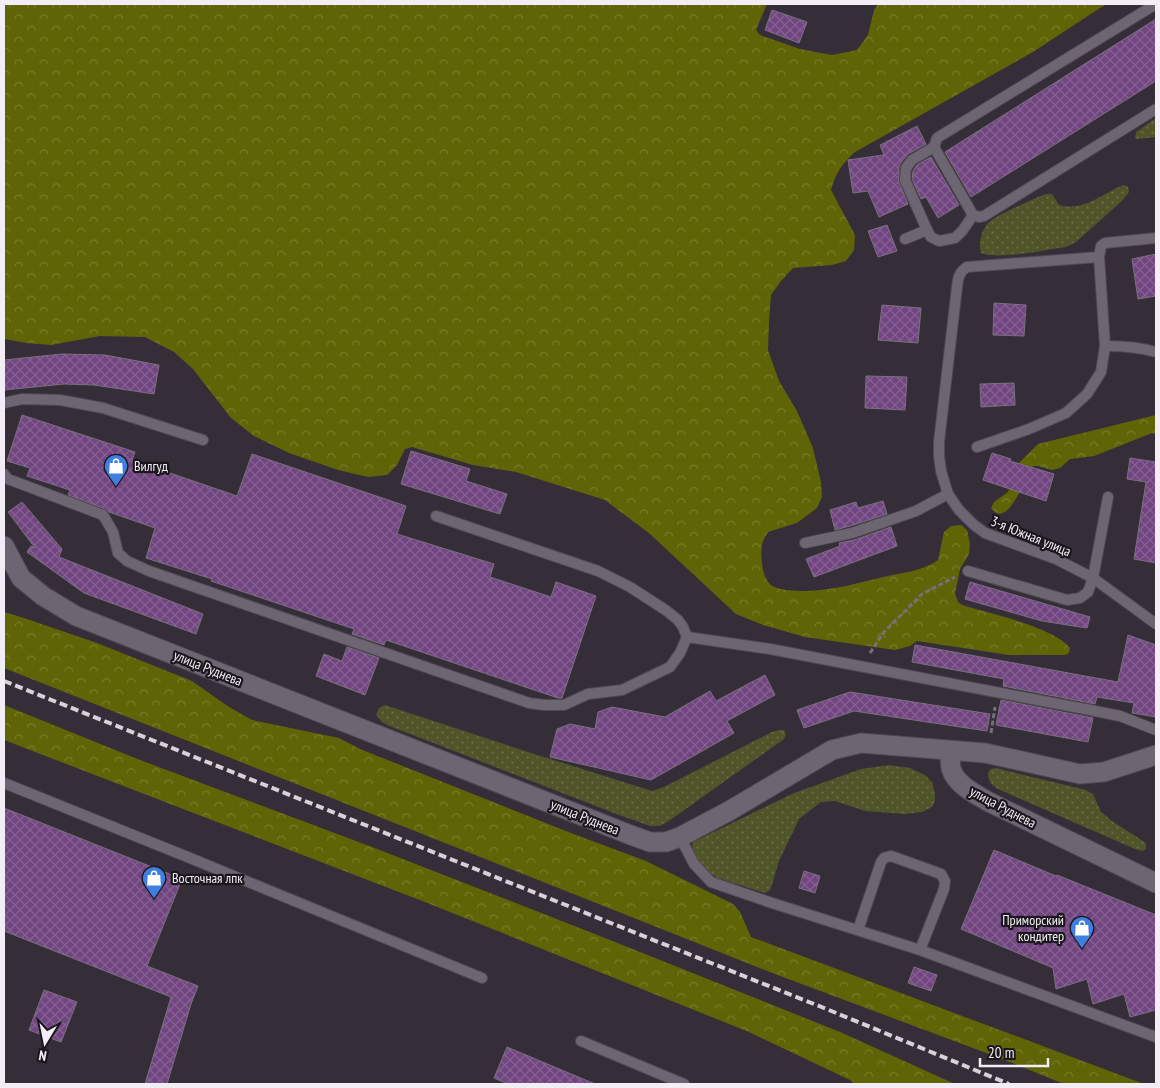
<svg xmlns="http://www.w3.org/2000/svg" width="1160" height="1088" font-family="'PT Sans Narrow',sans-serif">
<style>
.grass{fill:url(#grass-dots)}
.forest{fill:url(#forest-crowns)}
.building{fill:url(#building-cross-hatch);stroke:#7a717e}
.lines{fill:none;stroke-linecap:round;stroke-linejoin:round}
.service-casing{stroke:#504952;stroke-width:12}
.minor-casing{stroke:#504952;stroke-width:21}
.path{stroke:#77707a;stroke-width:3;stroke-dasharray:5 2.5;stroke-linecap:butt}
.service{stroke:#6e6572;stroke-width:10}
.minor{stroke:#6e6572;stroke-width:19}
.rail{stroke:#d7d2d9;stroke-width:4;stroke-dasharray:8 4;stroke-linecap:butt}
.labels{text-anchor:middle;dominant-baseline:central;stroke-width:4.5;stroke-linejoin:round;paint-order:stroke}
.poi-label{font-size:14px;fill:#f3eef5;stroke:#1a171c;text-anchor:start}
.street-label{font-size:14px;fill:#f3eef5;stroke:#1a171c}
</style>
<defs>
<pattern id="grass-dots" width="8" height="8" patternUnits="userSpaceOnUse" patternTransform="scale(1.25)"><rect width="8" height="8" fill="#505429"/><path d="M2 2h.1M6 6h.1" fill="none" stroke="#6a6d49" stroke-width="1.8" stroke-linecap="round"/></pattern>
<pattern id="forest-crowns" width="20" height="18" patternUnits="userSpaceOnUse" patternTransform="scale(1.25)"><rect width="20" height="18" fill="#5f6506"/><path d="M2 6a3 3 0 1 1 6 0M12 15a3 3 0 1 1 6 0" fill="none" stroke="#767b2b"/></pattern>
<pattern id="building-cross-hatch" width="8" height="8" patternUnits="userSpaceOnUse" patternTransform="scale(1.25)"><rect width="8" height="8" fill="#714580"/><path d="M0 0l8 8M0 8l8-8" fill="none" stroke="#866093"/></pattern>
</defs>
<rect width="100%" height="100%" fill="#352d38"/>
<g class="grass">
<polygon points="1156,118 1156,137 1137,139 1135,138 1136,132"/>
<path d="M 1124,185 L 1128,187 L 1129,192 L 1122,201 L 1076,242 L 1066,247 C 1045,250 999,260 981,253 C 978,244 981,231 988,223 C 996,215 1026,203 1038,197 L 1046,194 L 1052,194 L 1059,205 C 1085,212 1102,193 1124,185 Z"/>
<polygon points="385,705 525,751 652,791 664,787 772,732 779,730 784,730 786,734 784,739 666,823 659,826 650,826 619,815 387,725 381,721 376,715 379,708"/>
<path d="M 889,765 L 910,768 L 925,775 L 932,782 L 935,794 L 935,801 L 932,807 L 922,812 L 905,814 L 865,811 L 835,801 L 821,802 L 799,819 L 779,861 L 771,888 L 769,891 L 765,893 L 718,878 C 706,871 689,857 693,842 L 794,793 L 861,769 Z"/>
<path d="M 996,768 L 1086,790 L 1093,794 L 1101,812 L 1112,821 L 1143,841 L 1146,844 L 1146,849 L 1142,851 L 1135,849 L 998,789 C 990,784 988,780 988,772 L 991,769 Z"/>
</g>
<g class="forest">
<path d="M 4,4 L 767,4 L 756,30 L 760,35 L 800,49 L 832,55 L 857,50 L 868,35 L 874,10 L 878,4 L 1106,4 L 1033,52 L 855,152 C 842,164 836,172 831,190 L 855,235 L 854,250 L 846,261 L 832,265 L 793,268 L 781,281 L 771,295 L 769,321 L 768,350 L 779,381 L 797,411 L 813,448 L 821,482 L 822,497 L 817,508 L 797,523 L 768,532 C 760,544 761,550 762,564 C 763,571 765,580 771,585 C 778,591 799,591 808,591 C 833,590 859,583 883,577 C 901,573 923,571 938,560 L 944,532 L 951,526 L 961,525 L 967,530 L 970,544 L 969,554 L 960,569 L 955,594 L 958,602 L 962,605 C 988,613 1054,627 1070,648 L 1069,653 L 1065,655 L 1009,655 L 917,641 L 910,646 L 895,650 L 805,637 L 763,625 L 736,614 L 650,534 L 605,500 L 516,472 L 473,465 L 412,447 L 405,449 L 397,465 L 387,475 L 368,477 L 338,470 L 289,453 L 254,436 L 231,418 L 193,369 L 174,352 L 145,337 L 100,336 L 51,345 L 26,343 L 4,339 Z"/>
<path d="M 1156,415 L 1156,434 L 1152,433 L 1094,456 L 1070,459 L 1060,468 L 1052,470 L 1038,466 L 1033,466 C 1025,477 1008,531 991,508 L 994,502 L 1008,492 L 1018,464 L 1038,444 Z"/>
<polygon points="4,612 24,618 97,643 192,681 229,707 252,720 339,738 360,749 576,835 646,861 733,904 740,912 751,937 1144,1084 1064,1084 1005,1060 775,974 4,668"/>
<polygon points="4,705 140,760 372,847 600,936 840,1032 955,1084 854,1084 850,1080 749,1032 430,904 4,740"/>
</g>
<g class="building">
<polygon points="772,10 807,22 799,43 765,30"/>
<polygon points="1156,19 1156,81 971,197 945,152"/>
<polygon points="917,126 926,144 908,154 900,164 899,167 899,182 908,204 879,217 868,191 853,193 848,160 884,155 880,145"/>
<polygon points="931,157 959,205 938,218 926,197 921,199 912,179 913,171 917,165"/>
<polygon points="887,225 897,251 878,257 868,231"/>
<polygon points="1156,254 1156,296 1138,299 1132,259"/>
<polygon points="994,303 1026,305 1024,336 993,335"/>
<polygon points="882,305 921,308 918,343 878,340"/>
<polygon points="62,354 105,355 159,365 154,394 94,385 64,384 4,390 4,360"/>
<polygon points="866,376 907,377 905,410 865,408"/>
<polygon points="1014,383 1015,405 981,407 980,384"/>
<polygon points="22,415 135,452 132,460 237,496 252,454 406,506 397,534 494,564 490,577 551,597 556,582 596,596 562,698 558,698 386,640 384,645 352,634 354,629 211,581 212,579 146,558 155,528 109,512 105,509 68,495 70,490 27,476 30,468 7,461"/>
<polygon points="411,451 470,469 466,481 507,494 500,514 401,484"/>
<polygon points="992,453 1011,459 1010,461 1054,474 1046,501 983,480"/>
<polygon points="1130,458 1156,462 1156,563 1134,559 1146,482 1127,479"/>
<polygon points="883,501 887,514 850,526 835,530 830,510 856,502 858,508"/>
<polygon points="22,502 62,549 59,557 203,614 196,634 84,593 27,552 31,546 35,548 8,512"/>
<polygon points="891,527 897,546 814,577 806,559 840,546 839,543 854,540"/>
<polygon points="970,582 1090,617 1087,628 1042,621 965,599"/>
<polygon points="1128,635 1156,645 1156,717 1132,713 1134,703 1097,697 1095,704 1003,686 1004,679 912,662 915,645 1118,682"/>
<polygon points="347,647 379,658 365,695 316,676 324,654 342,661"/>
<polygon points="765,675 775,695 727,721 734,733 651,780 550,757 557,729 570,724 595,729 598,712 612,707 665,717 710,691 716,701"/>
<polygon points="850,692 990,714 987,731 854,711 804,728 797,710"/>
<polygon points="1001,700 1093,718 1088,742 996,725"/>
<polygon points="4,808 182,879 147,966 198,986 191,1004 167,1084 145,1084 171,997 4,931"/>
<polygon points="994,850 1056,876 1057,875 1156,915 1156,1010 1130,1017 1124,994 1093,1004 1087,979 1056,989 1053,968 961,929"/>
<polygon points="804,871 820,876 815,893 799,888"/>
<polygon points="914,967 937,975 931,991 908,983"/>
<polygon points="44,990 77,1002 61,1042 29,1030"/>
<polygon points="507,1047 595,1084 508,1084 494,1078"/>
</g>
<g class="lines">
<g class="service-casing">
<g id="service">
<polyline points="934,147 973,215 979,217 984,216 1156,109"/>
<polyline points="927,230 905,180 906,168 912,160 934,147 937,138 1156,4"/>
<path d="M 1156,238 L 1105,243 L 1101,246 L 1099,257 L 967,267 C 959,272 958,278 957,287 L 939,442 L 939,456 L 941,471 L 948,494 L 959,510 L 973,524 L 985,533 L 1056,559 L 1093,578 L 1156,624"/>
<polyline points="905,239 927,230 931,237 939,241 955,238 963,230 973,215"/>
<path d="M 1105,346 C 1123,346 1139,347 1156,352"/>
<polyline points="4,403 22,399 60,400 103,408 203,440"/>
<polyline points="977,447 1029,429 1066,413 1087,394 1101,372 1105,346 1099,257"/>
<polyline points="4,474 8,479 103,515 113,532 118,553 127,561 149,571 529,703 544,705 564,705 588,694 622,690 670,667 680,653 687,637 770,649 1090,710 1120,716 1156,730"/>
<polyline points="436,516 598,571 630,587 667,611 678,620 683,627 687,637"/>
<polyline points="805,543 852,533 916,511 948,494"/>
<polyline points="968,571 1067,600 1080,598 1088,592 1093,578 1108,497"/>
<polyline points="4,783 190,858 482,978"/>
<polyline points="680,837 694,864 711,882 769,902 920,950 1156,1037"/>
<polyline points="858,930 881,862 884,858 891,856 941,874 945,881 944,889 920,950"/>
<polyline points="581,1041 684,1084"/>
</g>
</g>
<g class="minor-casing">
<g id="minor">
<polyline points="4,546 21,578 43,596 76,616 628,834 650,842 666,842 680,837 729,811 832,750 861,743 985,753 1080,774 1104,772 1156,755"/>
<path d="M 950,751 C 951,757 949,765 952,771 C 957,785 977,795 989,802 L 1156,883"/>
</g>
</g>
<g class="path">
<polyline points="870,653 884,632 922,594 955,577"/>
<polyline points="991,733 995,707"/>
</g>
<use href="#service" class="service"/>
<use href="#minor" class="minor"/>
<polyline class="rail" points="4,681 824,1008 1009,1084"/>
</g>
<defs>
<g id="shop-pin" transform="scale(1.25)"><path d="M0 17L-7.5 6A9.5 9.5 0 1 1 7.5 6Z" fill="#3f7fe0" stroke="#1a171c"/><path d="M-5-2.5h2.3a2.7 3.5 0 0 1 5.4 0H5L5.5 6h-11ZM-1.5-2.5h3a1.5 2.3 0 0 0-3 0Z" fill="#fff"/></g>
</defs>
<g fill-rule="evenodd">
<use href="#shop-pin" x="116" y="466"/>
<use href="#shop-pin" x="154" y="878"/>
<use href="#shop-pin" x="1082" y="928"/>
</g>
<g class="labels">
<g class="poi-label">
<text x="134" y="466">Вилгуд</text>
<text x="172" y="878">Восточная лпк</text>
<text x="1064" y="920" text-anchor="end">Приморский<tspan x="1064" dy="16">кондитер</tspan></text>
</g>
<g class="street-label">
<text transform="translate(1031 536) rotate(22)">3-я Южная улица</text>
<text transform="translate(208 668) rotate(22)">улица Руднева</text>
<text transform="translate(1003 807) rotate(28)">улица Руднева</text>
<text transform="translate(585 817) rotate(22)">улица Руднева</text>
</g>
</g>
<rect width="1160" height="1088" fill="none" stroke="#f3eef5" stroke-width="10"/>
<g transform="translate(45 1043) rotate(190)" stroke="#1a171c" stroke-width="4" paint-order="stroke">
<path d="M0-4L9 19L0 12L-9 19Z" fill="#f3eef5"/>
<text y="-8" font-size="14" font-weight="bold" text-anchor="middle" fill="#f3eef5">N</text>
</g>
<path d="M980 1058v8h68v-8" fill="none" stroke="#f3eef5" stroke-width="2.5"/>
<text x="988" y="1058" font-size="15" fill="#f3eef5" stroke="#1a171c" stroke-width="4" paint-order="stroke">20 m</text>
</svg>
